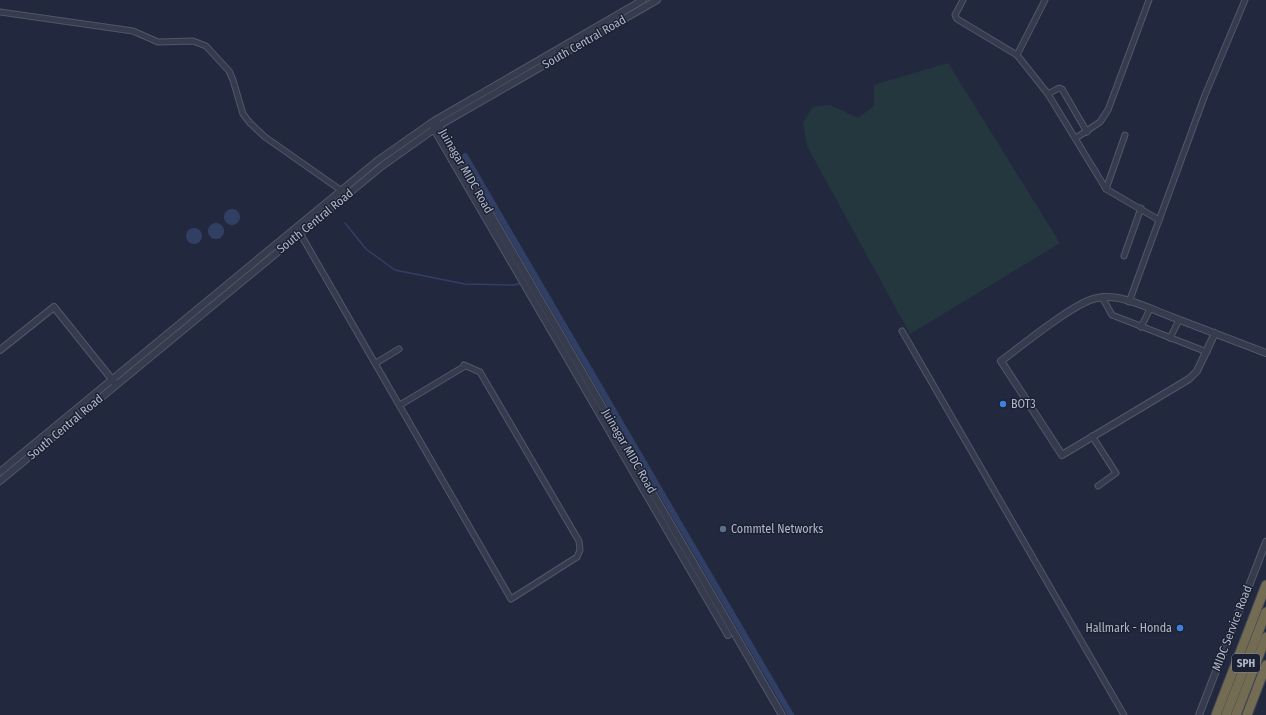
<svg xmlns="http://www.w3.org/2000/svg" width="1266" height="715" font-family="'Fira Sans Condensed',sans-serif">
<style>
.green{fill:#24373f}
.water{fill:#323f64}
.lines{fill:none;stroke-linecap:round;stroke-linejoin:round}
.stream{stroke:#323f64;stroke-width:1.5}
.canal{stroke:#323f64;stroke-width:6}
.minor-casing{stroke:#515769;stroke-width:7}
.tertiary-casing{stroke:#515769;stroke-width:8}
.motorway-casing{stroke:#3e4456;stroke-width:11}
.minor{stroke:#363c4e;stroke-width:5}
.tertiary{stroke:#363c4e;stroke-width:6}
.motorway{stroke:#746c52;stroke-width:9}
.shop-dot{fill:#3f7fe0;stroke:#1b2133;stroke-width:1.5}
.service-dot{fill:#5c6f8a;stroke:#1b2133;stroke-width:1.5}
.labels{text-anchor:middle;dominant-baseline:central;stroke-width:3;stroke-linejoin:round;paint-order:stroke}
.shield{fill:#1b2133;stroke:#848a9c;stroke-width:1}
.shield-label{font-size:11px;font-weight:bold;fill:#b1b7c9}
.street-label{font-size:12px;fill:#b1b7c9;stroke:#1b2133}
.poi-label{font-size:12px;fill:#b1b7c9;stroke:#1b2133;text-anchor:start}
</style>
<rect width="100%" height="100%" fill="#22293e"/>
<polygon class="green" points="948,63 1060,243 910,334 807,146 803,122 813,107 830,105 858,118 874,106 874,85"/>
<g class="water">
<circle cx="232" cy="217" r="8"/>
<circle cx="216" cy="231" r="8"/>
<circle cx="194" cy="236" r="8"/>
</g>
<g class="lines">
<g class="stream">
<polyline points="345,223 366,249 395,270 465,284 514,285 522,283"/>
<polyline points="531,280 536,278"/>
</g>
<polyline class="canal" points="465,156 791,715"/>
<g class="minor-casing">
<g id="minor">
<polyline points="963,0 955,15 957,19 1017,55 1048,94 1106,189 1159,220"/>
<polyline points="0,12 133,31 158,42 193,41 206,46 229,71 233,80 243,114 250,123 265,137 342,191 345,196"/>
<polyline points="1017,55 1045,0"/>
<polyline points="1048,94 1059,88 1062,89 1087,132"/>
<polyline points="1076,138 1100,122 1108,110 1149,0"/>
<polyline points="1106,189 1125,135"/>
<polyline points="297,228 511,599 577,557 580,550 579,541 480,372 464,365 465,366 400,405"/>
<polyline points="1124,256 1141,208"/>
<polyline points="1102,297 1112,315 1207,352"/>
<polyline points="1129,302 1205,95 1245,0"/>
<polyline points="1141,327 1150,309"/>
<polyline points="902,331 1124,715"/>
<polyline points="1170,338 1179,320"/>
<polyline points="376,363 399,349"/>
<polyline points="1092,436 1116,473 1098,486"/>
</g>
</g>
<g class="tertiary-casing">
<g id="tertiary">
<polyline points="438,124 782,715"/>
<polyline points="434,125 434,129 728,635"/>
<path d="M 1215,333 L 1197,371 L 1189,379 L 1062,455 L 1001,361 C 1020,347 1076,301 1097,298 C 1121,293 1150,309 1172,317 C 1204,329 1235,341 1266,353"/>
<polyline points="0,350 54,307 114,382"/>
<polyline points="0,472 377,161 434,121 643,0"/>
<polyline points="0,481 382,166 440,125 657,0"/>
<polyline points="1199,715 1266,542"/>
</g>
</g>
<g class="motorway-casing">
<g id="motorway">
<polyline points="1216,715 1266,585"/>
<polyline points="1226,715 1266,612"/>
<polyline points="1236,715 1266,637"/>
<polyline points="1247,715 1266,665"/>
</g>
</g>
<use href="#minor" class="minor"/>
<use href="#tertiary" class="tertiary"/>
<use href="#motorway" class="motorway"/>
</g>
<g class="shop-dot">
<circle cx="1003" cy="404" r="4"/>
<circle cx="1180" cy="628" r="4"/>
</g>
<circle class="service-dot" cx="723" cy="529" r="4"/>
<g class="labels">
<rect class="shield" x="1232" y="654" width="28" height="18" rx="3"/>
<g class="shield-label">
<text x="1246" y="663">SPH</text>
</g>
<g class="street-label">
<text transform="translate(584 42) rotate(-30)">South Central Road</text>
<text transform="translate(466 171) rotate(60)">Juinagar MIDC Road</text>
<text transform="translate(315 221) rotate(-39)">South Central Road</text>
<text transform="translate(65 427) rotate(-40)">South Central Road</text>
<text transform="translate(629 451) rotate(60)">Juinagar MIDC Road</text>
<text transform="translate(1232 628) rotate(-69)">MIDC Service Road</text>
</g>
<g class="poi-label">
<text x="1011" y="404">BOT3</text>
<text x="731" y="529">Commtel Networks</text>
<text x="1172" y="628" text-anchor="end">Hallmark - Honda</text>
</g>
</g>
</svg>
